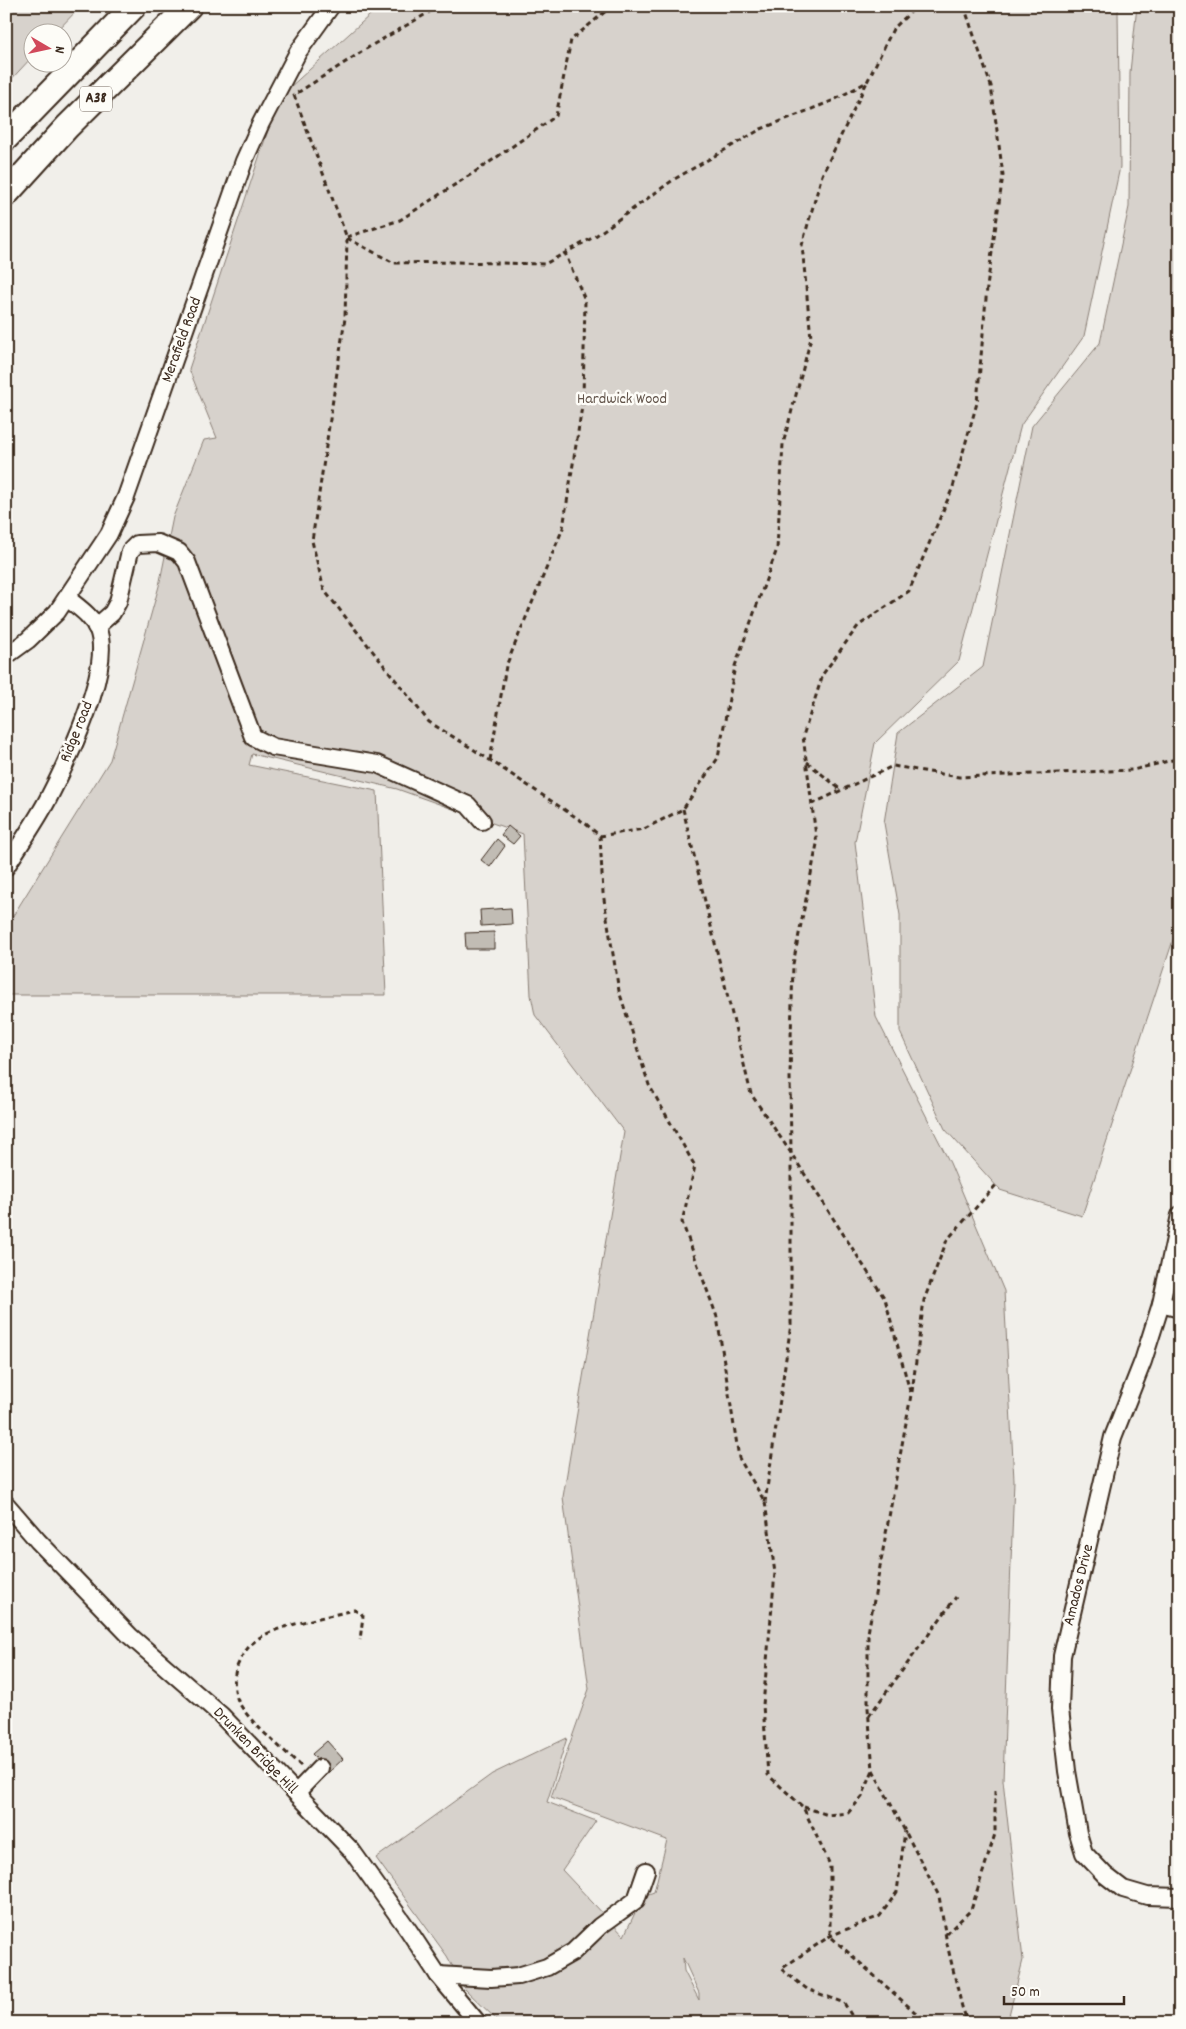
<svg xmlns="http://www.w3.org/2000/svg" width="1186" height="2029" font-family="Dekko,sans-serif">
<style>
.green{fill:#d7d2cc;stroke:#897e75;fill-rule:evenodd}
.building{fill:#c1bcb4;stroke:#3b2a1e}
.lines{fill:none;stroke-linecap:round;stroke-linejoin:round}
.minor-casing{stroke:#3b2a1e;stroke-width:20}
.highway-casing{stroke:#3b2a1e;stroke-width:28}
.path{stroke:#3b2a1e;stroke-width:3;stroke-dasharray:5 4;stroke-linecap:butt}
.minor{stroke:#fdfcf7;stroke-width:16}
.highway{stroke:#fdfcf7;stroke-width:24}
.labels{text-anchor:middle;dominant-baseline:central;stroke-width:5;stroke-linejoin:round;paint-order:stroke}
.shield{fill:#fdfcf7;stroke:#75695f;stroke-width:1}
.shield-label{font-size:15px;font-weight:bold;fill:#3b2a1e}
.street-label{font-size:16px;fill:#3b2a1e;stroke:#fdfcf7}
.park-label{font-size:16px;fill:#62544a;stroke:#fdfcf7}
</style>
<rect width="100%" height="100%" fill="#f1efea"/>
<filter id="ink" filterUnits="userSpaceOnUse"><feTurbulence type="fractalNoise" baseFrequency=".02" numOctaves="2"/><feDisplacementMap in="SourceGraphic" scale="10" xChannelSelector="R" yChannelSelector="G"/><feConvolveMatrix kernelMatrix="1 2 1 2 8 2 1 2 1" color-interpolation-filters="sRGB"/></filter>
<g filter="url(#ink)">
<g class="green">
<polygon points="6,6 81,6 56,32 32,32 32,57 6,85"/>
<path d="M 380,6 L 1120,6 L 1118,11 L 1120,167 L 1084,336 L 1021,425 L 959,661 L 875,743 L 855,842 L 876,1017 L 950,1163 L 1004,1291 L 1014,1480 L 1003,1780 L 1023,1960 L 1007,2023 L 500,2023 L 465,1989 L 447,1956 L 376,1858 L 492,1774 L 567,1738 L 547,1802 L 596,1821 L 562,1870 L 624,1936 L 643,1896 L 654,1892 L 667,1840 L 551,1797 L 589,1689 L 563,1497 L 624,1132 L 535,1015 L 531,995 L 523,834 L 397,789 L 252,754 L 249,765 L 377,791 L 386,995 L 6,995 L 6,927 L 110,760 L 159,586 L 173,517 L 204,440 L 217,438 L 189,369 L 279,97 ZM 683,1958 L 699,1993 L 699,2000 L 684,1971 Z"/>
<polygon points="1137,6 1180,6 1180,919 1082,1216 1000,1190 945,1129 900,1032 900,915 884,823 898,733 983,667 1032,426 1100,343 1129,207 1130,72"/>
</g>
<g class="building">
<polygon points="508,826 520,836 513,844 501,835"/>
<polygon points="497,839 505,846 490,867 481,860"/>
<polygon points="511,908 512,924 481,926 480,910"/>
<polygon points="494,932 494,949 466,949 465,933"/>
<polygon points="327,1741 343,1759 329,1772 312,1754"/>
</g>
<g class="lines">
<g class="minor-casing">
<g id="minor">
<polyline points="96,627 112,613 118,602 130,551 137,544 158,543 179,552 187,562 253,737 273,747 377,764 468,805 482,821"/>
<polyline points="6,656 28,640 57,612 109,534 126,497 244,161 261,123 298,52 331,6"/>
<path d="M 6,867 C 20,844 36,822 48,799 C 67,762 113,669 98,630 C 92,616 78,607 67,598"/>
<polyline points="1180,1215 1161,1304 1143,1361 1113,1437 1062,1656 1060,1709 1067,1771 1078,1833 1084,1853 1105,1875 1123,1889 1147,1896 1180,1897"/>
<polyline points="1161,1304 1180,1309"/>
<polyline points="6,1504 38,1541 130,1636 221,1715 352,1851 409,1931 438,1975 478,2023"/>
<polyline points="296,1793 320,1768"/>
<polyline points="438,1975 491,1978 518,1976 547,1967 573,1952 600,1926 636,1900 646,1871"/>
</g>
</g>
<g class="highway-casing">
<g id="highway">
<polyline points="6,138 134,6"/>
<polyline points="6,194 67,127 189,6"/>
</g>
</g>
<g class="path">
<polyline points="440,6 374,44 294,95 347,238 345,318 312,541 324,590 429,722 473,749 586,824 600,836 603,893 619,991 649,1085 695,1166 682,1222 717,1317 739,1458 765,1502 775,1573 763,1705 768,1775 803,1807 830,1865 830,1936 927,2023"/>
<polyline points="964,6 991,86 1003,175 987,287 977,403 953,487 909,591 858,626 823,674 803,736 817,844 793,964 790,1075 791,1153 885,1299 911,1395 868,1633 868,1708 873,1770 939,1896 947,1944 962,2007 968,2023"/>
<polyline points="347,237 400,220 484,166 556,116 571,40 612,6"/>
<polyline points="347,238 394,263 453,262 545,264 594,237 673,180 761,129 832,101 867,82 893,29 917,6"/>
<polyline points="490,760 506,666 563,528 583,400 585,300 565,253"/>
<polyline points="807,762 841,790"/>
<polyline points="812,804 893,766 959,777 1133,770 1180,758"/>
<polyline points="683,809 751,1094 791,1153 791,1324 765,1502"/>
<polyline points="600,836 644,829 683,809 718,758 735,666 777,549 783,444 811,338 802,245 822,175 867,82"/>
<polyline points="912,1392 924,1300 947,1240 996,1185"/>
<polyline points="869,1716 956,1597"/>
<path d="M 301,1766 C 282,1748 255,1728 241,1706 C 234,1696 233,1681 236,1669 C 240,1659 246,1648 255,1641 C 272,1626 331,1616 354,1610 L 361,1613 L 363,1616 L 360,1640"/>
<polyline points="804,1807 828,1815 848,1813 862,1797 873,1770"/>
<polyline points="946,1934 971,1910 995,1834 995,1790"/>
<polyline points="856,2023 844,2003 807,1989 781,1969 830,1936 880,1916 897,1892 905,1831"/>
</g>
<use href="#minor" class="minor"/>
<use href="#highway" class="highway"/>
</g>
</g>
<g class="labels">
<rect class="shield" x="80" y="86.5" width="32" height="25" rx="4"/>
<g class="shield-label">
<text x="96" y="99">A38</text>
</g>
<g class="street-label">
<text transform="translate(182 340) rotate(-70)">Merafield Road</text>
<text transform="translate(77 732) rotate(-68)">Ridge road</text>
<text transform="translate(1079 1585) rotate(-76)">Amados Drive</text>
<text transform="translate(255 1751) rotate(46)">Drunken Bridge Hill</text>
</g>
<g class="park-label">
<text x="622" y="399">Hardwick Wood</text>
</g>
</g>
<rect width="1186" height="2029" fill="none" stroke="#fdfcf7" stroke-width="25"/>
<rect x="12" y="12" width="1161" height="2004" fill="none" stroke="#3b2a1e" stroke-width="2" filter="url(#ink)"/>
<g transform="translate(48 48) rotate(99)"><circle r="24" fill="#fdfcf7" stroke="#afa8a0"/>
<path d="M0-4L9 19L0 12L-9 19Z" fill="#d1495b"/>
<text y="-8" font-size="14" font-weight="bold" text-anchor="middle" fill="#3b2a1e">N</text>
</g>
<path d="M1004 1996v8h120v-8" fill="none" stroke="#3b2a1e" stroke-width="2.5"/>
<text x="1011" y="1996" font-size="15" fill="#3b2a1e" stroke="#fdfcf7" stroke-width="4" paint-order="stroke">50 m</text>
</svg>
